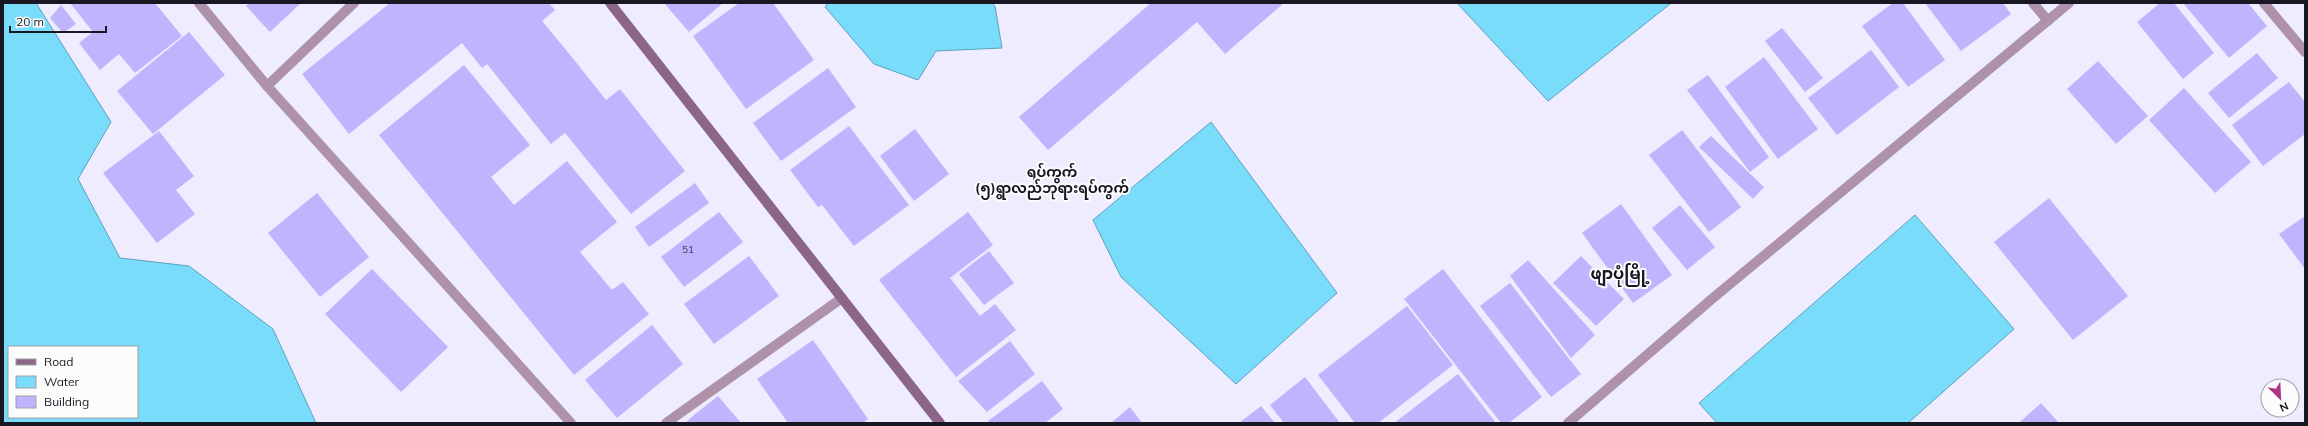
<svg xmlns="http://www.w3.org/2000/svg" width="2308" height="426" font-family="Mulish,'Noto Sans Myanmar',sans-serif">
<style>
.water{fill:#7adcfb;stroke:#5da1ba;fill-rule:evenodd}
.building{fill:#bfb5fe}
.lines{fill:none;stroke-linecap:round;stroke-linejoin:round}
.minor{stroke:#ad92aa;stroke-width:10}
.tertiary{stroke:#ad92aa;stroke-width:10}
.secondary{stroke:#8c6688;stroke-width:10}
.labels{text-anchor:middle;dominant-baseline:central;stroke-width:4;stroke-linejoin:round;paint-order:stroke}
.number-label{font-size:10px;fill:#423e59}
.quarter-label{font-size:14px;font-weight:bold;fill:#191722;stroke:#fcfcfc}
.district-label{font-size:16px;font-weight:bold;fill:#191722;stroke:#fcfcfc}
</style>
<rect width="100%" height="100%" fill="#eeecfe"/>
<g class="water">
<path d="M 3,3 L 36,3 L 111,122 L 78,179 L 120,258 L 189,266 L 273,329 L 316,423 L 3,423 ZM 9,347 L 137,347 L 137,417 L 9,417 Z"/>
<polygon points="828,3 992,3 995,6 1002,48 936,51 918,80 874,64 825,7"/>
<polygon points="1457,3 1670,3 1670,4 1548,101"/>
<polygon points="1211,122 1337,293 1236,384 1121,277 1093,220"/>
<polygon points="1915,215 2014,329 1908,423 1717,423 1699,403"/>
</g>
<g class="building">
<polygon points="70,3 155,3 182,36 135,73 119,54 100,70 79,43 93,32"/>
<polygon points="249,3 301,3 270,32 246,6"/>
<polygon points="390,3 549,3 555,10 542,21 571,56 606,100 620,89 685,171 631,214 565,133 551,144 487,64 482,68 462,43 349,134 302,74"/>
<polygon points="664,3 723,3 689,32"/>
<polygon points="739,3 773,3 814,60 746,109 693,36"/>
<polygon points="1151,3 1284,3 1225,54 1197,22 1048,150 1019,117"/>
<polygon points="1893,3 1903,3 1945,60 1908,87 1862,26"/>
<polygon points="1925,3 2003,3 2011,14 1961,51"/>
<polygon points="2160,3 2174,3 2214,53 2183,79 2137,22"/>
<polygon points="2183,3 2248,3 2267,26 2229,58"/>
<polygon points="61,5 76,24 63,33 50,18"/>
<polygon points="1782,28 1823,78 1805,92 1765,41"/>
<polygon points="189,32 225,75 153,134 117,91"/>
<polygon points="1871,50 1899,87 1837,135 1808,98"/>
<polygon points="2257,53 2278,78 2229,118 2208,93"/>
<polygon points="1764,57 1818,129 1778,159 1725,87"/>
<polygon points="2098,61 2148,116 2116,144 2067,89"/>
<polygon points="464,65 530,145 491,177 514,205 567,161 617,222 580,252 612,290 623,282 649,314 574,375 379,135"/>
<polygon points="828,68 856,107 781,161 753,123"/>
<polygon points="1708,75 1769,157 1750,172 1687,90"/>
<polygon points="2289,82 2305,102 2305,134 2263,166 2232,125"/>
<polygon points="2184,88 2251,162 2215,193 2149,120"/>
<polygon points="849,126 909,205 854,246 822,205 818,207 790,170"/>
<polygon points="915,129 949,174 914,201 880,156"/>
<polygon points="1682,130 1741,207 1709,232 1649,155"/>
<polygon points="159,131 194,176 176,190 195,214 157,243 103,173"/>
<polygon points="1711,136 1764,187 1753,199 1699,147"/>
<polygon points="695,183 709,203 649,247 635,227"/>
<polygon points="317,193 369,257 320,297 268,233"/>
<polygon points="2049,198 2128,296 2073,340 1994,242"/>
<polygon points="1621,204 1672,275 1633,303 1582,233"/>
<polygon points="1680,205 1715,247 1687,270 1652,228"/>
<polygon points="719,212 743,242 684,287 661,257"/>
<polygon points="968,212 993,245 950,278 980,316 995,304 1016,330 956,377 879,280"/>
<polygon points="2305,216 2305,269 2279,234"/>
<polygon points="989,251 1014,283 984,305 959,274"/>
<polygon points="749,256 779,296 714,344 684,304"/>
<polygon points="1581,256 1624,299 1596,326 1553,283"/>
<polygon points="1528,260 1595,335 1571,358 1510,276"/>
<polygon points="372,269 448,347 401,392 325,314"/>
<polygon points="1443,269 1542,397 1509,423 1501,423 1404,299"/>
<polygon points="1510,283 1581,374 1551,397 1480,306"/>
<polygon points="1407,306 1453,365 1378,423 1355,423 1318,375"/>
<polygon points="652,325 683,364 617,418 585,380"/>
<polygon points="813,340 868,419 863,423 788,423 757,379"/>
<polygon points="1010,341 1035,374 987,412 958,381"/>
<polygon points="1458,374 1496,423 1394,423"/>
<polygon points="1305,377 1340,423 1284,423 1270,405"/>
<polygon points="1042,381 1063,409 1045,423 990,423 988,421"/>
<polygon points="718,396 741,423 685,423 694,415"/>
<polygon points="2041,403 2059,423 2019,423"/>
<polygon points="1261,406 1275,423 1239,423"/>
<polygon points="1130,407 1142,423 1111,423"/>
</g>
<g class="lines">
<g class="minor">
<polyline points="199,3 267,86 571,423"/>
<polyline points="2033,3 2048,21"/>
<polyline points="2264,3 2305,52"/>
<polyline points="267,86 354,3"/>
<polyline points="666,423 842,298"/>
</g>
<polyline class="tertiary" points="1568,423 1713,298 2069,3"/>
<polyline class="secondary" points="610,3 940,423"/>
</g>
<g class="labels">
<g class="number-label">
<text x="688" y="249">51</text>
</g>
<g class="quarter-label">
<text x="1052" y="172">ရပ်ကွက်<tspan x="1052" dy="16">(၅)ရွာလည်ဘုရားရပ်ကွက်</tspan></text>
</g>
<g class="district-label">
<text x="1620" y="273">ဖျာပုံမြို့</text>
</g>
</g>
<rect width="2308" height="426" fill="none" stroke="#191722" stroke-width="8"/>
<rect x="8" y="346" width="130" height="72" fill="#fcfcfc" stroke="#a1a0a5"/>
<rect x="16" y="359" width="20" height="6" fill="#8c6688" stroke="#a1a0a5"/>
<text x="44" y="366" font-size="12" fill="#191722">Road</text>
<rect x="16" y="376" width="20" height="12" fill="#7adcfb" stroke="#a1a0a5"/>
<text x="44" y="386" font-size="12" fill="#191722">Water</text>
<rect x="16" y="396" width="20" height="12" fill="#bfb5fe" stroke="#a1a0a5"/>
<text x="44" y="406" font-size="12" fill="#191722">Building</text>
<g transform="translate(2280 398) rotate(156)"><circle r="19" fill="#fcfcfc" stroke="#a1a0a5"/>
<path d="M0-3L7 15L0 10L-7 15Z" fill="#ac3388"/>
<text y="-6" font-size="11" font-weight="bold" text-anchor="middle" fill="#191722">N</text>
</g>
<path d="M10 26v6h96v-6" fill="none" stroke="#191722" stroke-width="2"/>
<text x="16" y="26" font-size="12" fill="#191722" stroke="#fcfcfc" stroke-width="3" paint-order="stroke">20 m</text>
</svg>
